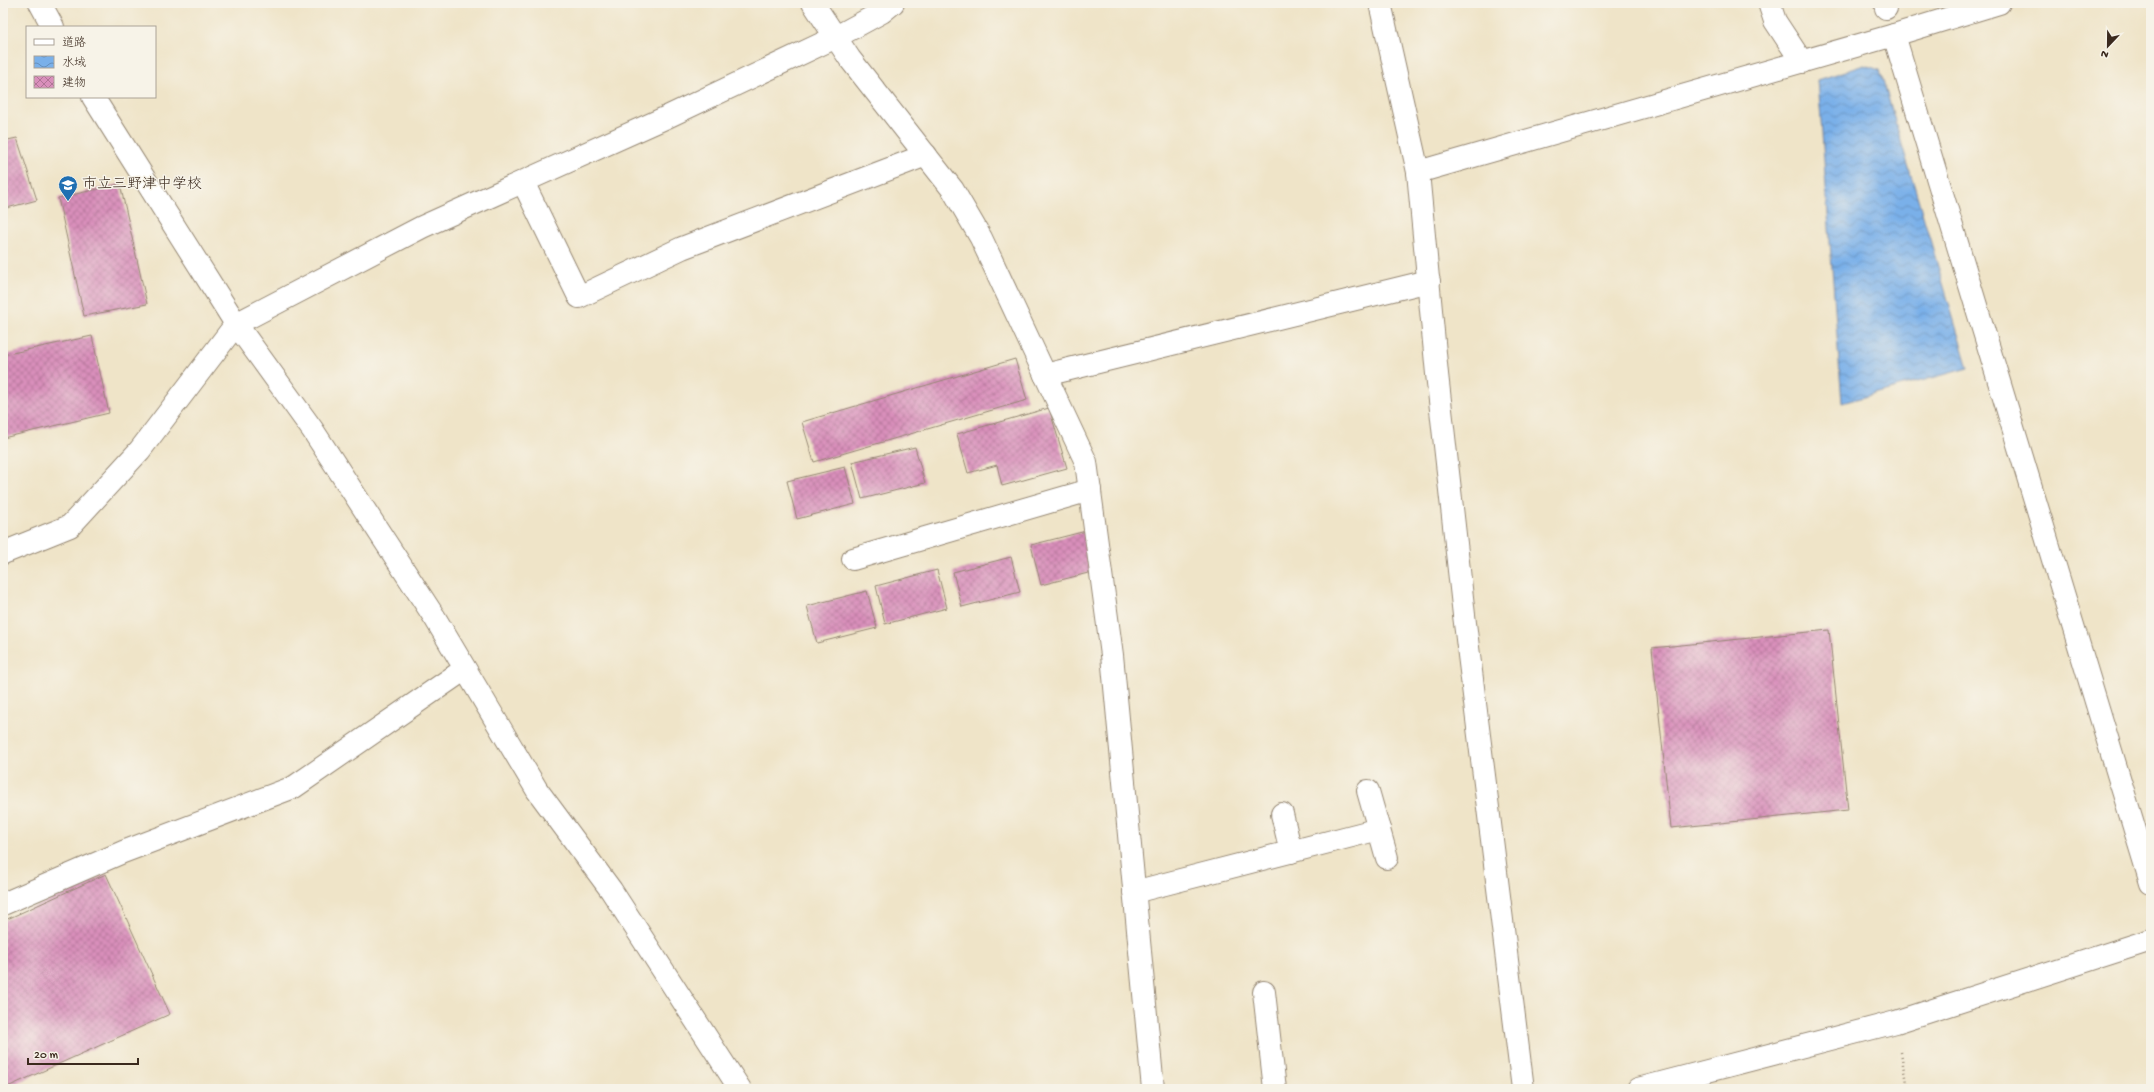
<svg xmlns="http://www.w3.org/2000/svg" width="2154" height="1092" font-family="'Gochi Hand','Klee One',sans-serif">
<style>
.water{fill:url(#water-waves);stroke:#5a6d84}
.building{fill:url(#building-cross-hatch)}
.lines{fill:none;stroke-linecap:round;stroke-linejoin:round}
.minor-casing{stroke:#958773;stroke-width:24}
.tertiary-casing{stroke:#958773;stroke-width:24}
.path{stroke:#958773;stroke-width:2.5;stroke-dasharray:1 3;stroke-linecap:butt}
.minor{stroke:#fff;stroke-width:22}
.tertiary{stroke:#fff;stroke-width:22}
.labels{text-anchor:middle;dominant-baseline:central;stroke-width:3;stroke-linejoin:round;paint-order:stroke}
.poi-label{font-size:15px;fill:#3b2a1e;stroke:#f7f3e8;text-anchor:start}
</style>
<defs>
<pattern id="water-waves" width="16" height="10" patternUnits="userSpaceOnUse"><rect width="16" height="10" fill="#7ab0e9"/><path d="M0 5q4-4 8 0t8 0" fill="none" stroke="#658fbc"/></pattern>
<pattern id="building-cross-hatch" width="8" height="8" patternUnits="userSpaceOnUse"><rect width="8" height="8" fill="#d98fbb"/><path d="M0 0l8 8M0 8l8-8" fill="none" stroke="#b17597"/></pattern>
</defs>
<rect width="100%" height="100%" fill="#f7f3e8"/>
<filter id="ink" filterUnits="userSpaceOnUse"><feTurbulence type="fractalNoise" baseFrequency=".025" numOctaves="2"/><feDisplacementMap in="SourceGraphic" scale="8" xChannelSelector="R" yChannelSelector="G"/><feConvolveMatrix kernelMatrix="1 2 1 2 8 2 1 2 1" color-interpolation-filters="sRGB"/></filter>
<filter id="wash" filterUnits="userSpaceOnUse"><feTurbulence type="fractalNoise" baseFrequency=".012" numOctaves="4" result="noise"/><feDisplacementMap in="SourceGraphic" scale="16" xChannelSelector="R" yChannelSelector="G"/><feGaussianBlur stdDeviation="0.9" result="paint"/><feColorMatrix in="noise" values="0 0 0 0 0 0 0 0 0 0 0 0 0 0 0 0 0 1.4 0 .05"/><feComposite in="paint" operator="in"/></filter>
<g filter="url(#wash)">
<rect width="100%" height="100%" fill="#efe4c8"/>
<polygon class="water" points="1864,65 1880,70 1968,368 1842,403 1818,80"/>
<g id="blocks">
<g class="building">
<polygon points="17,138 37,200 3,209 3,141"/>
<polygon points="120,184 147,304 84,316 58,198"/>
<polygon points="92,336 109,413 3,438 3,355"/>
<polygon points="1015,359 1027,400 814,462 802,422"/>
<polygon points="1049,408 1067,468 1002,486 997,465 968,473 957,434"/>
<polygon points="915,447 925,483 862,499 852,462"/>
<polygon points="845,467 855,504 797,519 787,481"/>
<polygon points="1086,531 1096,571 1041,585 1031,545"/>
<polygon points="1011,557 1020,592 962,607 953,572"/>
<polygon points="937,570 947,608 885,624 876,586"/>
<polygon points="867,591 877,628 817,643 807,606"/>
<polygon points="1829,630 1848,810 1671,828 1652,648"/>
<polygon points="106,874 170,1014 3,1089 3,921"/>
</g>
</g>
</g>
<g filter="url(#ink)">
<use href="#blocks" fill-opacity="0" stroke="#958773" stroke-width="1"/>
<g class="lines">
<g class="minor-casing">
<g id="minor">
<polyline points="40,3 53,27"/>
<polyline points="813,3 850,59 953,190 981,238 1086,462 1112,655 1153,1089"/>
<polyline points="1380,3 1418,172 1894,35 2151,883"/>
<polyline points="1769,3 1775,21 1802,62"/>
<polyline points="1885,3 1886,8"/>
<polyline points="1894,35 1999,3"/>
<polyline points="93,97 236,324 312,429 435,618 537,790 611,890 740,1089"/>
<polyline points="1418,172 1437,374 1464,615 1523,1089"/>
<polyline points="523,182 579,297 682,248 926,155"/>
<polyline points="1045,375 1429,281"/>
<polyline points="3,553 70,526 140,450 236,324 422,227 667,117 836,37 882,12 893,3"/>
<polyline points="853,559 1090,490"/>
<polyline points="1368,791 1387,858"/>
<polyline points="1282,814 1291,852"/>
<polyline points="1134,892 1379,829"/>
<polyline points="3,904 123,852 294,787 465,669"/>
<polyline points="1264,992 1275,1089"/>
</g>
</g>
<g class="tertiary-casing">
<polyline id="tertiary" points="1638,1089 1896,1022 2151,940"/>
</g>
<polyline class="path" points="1901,1052 1907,1089"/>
<use href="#minor" class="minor"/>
<use href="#tertiary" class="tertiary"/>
</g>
</g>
<defs>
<g id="school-pin" transform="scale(1)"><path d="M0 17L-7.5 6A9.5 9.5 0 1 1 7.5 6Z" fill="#1f6fb2" stroke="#f7f3e8"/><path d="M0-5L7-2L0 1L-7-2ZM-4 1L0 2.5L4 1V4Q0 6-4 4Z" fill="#fff"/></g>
</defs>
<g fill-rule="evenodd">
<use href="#school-pin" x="68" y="185"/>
</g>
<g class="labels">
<g class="poi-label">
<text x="82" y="185">市立三野津中学校</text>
</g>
</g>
<rect width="2154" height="1092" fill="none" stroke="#f7f3e8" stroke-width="16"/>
<rect x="26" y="26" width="130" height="72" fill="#f7f3e8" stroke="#aca397"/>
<rect x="34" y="39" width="20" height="6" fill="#ffffff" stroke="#aca397"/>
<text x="62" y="46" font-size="12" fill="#3b2a1e">道路</text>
<rect x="34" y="56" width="20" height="12" fill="url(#water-waves)" stroke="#aca397"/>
<text x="62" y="66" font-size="12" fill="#3b2a1e">水域</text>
<rect x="34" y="76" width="20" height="12" fill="url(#building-cross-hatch)" stroke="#aca397"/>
<text x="62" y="86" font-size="12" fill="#3b2a1e">建物</text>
<g transform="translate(2108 46) rotate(202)" stroke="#f7f3e8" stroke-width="3" paint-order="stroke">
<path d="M0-3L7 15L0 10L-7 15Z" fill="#3b2a1e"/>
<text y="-6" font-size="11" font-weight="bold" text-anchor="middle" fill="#3b2a1e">N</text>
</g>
<path d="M28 1058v6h110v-6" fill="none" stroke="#3b2a1e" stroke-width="2"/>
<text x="34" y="1058" font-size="12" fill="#3b2a1e" stroke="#f7f3e8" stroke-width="3" paint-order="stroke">20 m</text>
</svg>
